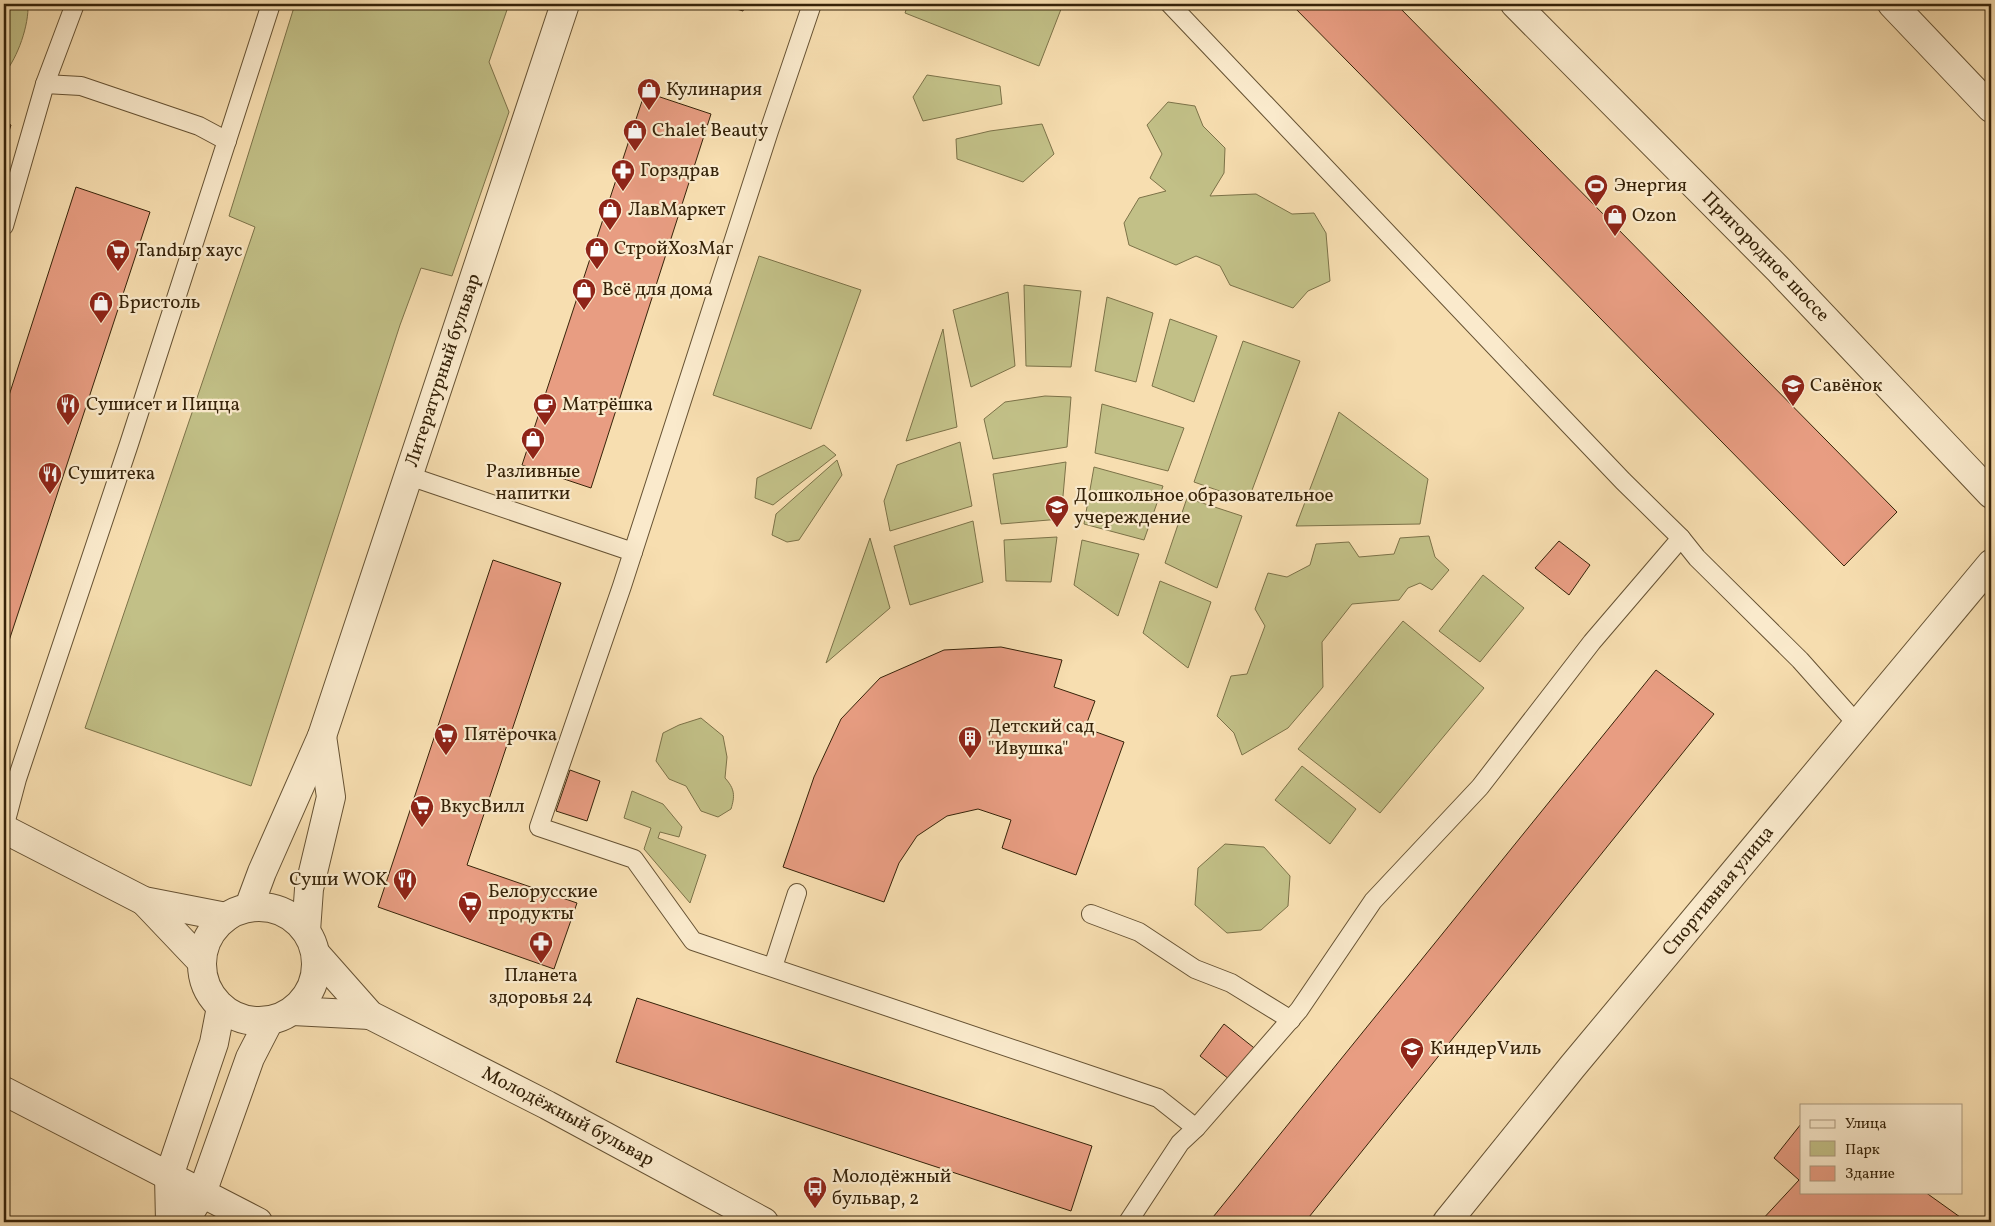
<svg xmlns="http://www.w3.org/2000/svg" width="1995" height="1226" font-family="Vollkorn,serif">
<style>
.green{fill:#c2c087;stroke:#7c7248}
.building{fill:#e89d82;stroke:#362309}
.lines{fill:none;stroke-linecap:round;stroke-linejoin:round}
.service-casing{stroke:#665233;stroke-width:20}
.minor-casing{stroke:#665233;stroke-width:30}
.service{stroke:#faeacc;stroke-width:18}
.minor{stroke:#faeacc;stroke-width:28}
.labels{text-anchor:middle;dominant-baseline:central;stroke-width:4.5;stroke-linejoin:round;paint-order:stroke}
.poi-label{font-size:19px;fill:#362309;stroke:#faeacc;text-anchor:start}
.street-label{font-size:19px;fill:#362309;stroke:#faeacc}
</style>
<rect width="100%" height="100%" fill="#f7deb0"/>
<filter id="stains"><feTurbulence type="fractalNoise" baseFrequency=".004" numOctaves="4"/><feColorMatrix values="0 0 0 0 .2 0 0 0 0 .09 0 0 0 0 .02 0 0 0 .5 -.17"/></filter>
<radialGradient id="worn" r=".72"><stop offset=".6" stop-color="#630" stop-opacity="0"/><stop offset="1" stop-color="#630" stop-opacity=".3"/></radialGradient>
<g class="green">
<path d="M 4,4 L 28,4 C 29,25 18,57 4,74 Z"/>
<polygon points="295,4 327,8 329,4 509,4 489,62 509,112 452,276 421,268 400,325 251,786 85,728 255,227 229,216"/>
<polygon points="908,4 1063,4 1039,66 905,13"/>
<polygon points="927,75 1000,86 1002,104 923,121 913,97"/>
<polygon points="1168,102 1195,106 1203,126 1225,148 1224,173 1210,196 1256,194 1292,214 1314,213 1326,233 1330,281 1308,291 1293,308 1230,285 1220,266 1196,256 1176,265 1129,245 1124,223 1139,198 1166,191 1150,178 1162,154 1147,125"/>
<polygon points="1042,124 1054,154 1023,182 957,159 956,139 990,131"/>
<polygon points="759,256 861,290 811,429 713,395"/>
<polygon points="1024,285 1081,291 1071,367 1026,366"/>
<polygon points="1008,292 1015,366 971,387 953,310"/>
<polygon points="1107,297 1153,313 1136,382 1095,371"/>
<polygon points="1170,319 1217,336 1194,402 1152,386"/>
<polygon points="943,329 957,427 906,441"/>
<polygon points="1243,341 1300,361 1248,501 1194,482"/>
<polygon points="1045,396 1071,397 1067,447 993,459 984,419 1005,402"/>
<polygon points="1102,404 1184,428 1168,471 1095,453"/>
<polygon points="1339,412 1428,479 1420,524 1296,526"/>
<polygon points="960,442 972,506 890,531 884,501 897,465"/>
<polygon points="824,445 836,455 773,505 755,498 757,478"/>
<polygon points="837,460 842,475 799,540 787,542 772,535 776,514"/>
<polygon points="1066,462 1061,519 1001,524 993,474"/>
<polygon points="1094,467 1163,486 1144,540 1084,524"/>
<polygon points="1187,498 1242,516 1217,588 1165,563"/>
<polygon points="973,521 983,582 910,605 894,546"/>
<polygon points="1429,536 1435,557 1449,570 1432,590 1420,583 1408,588 1399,600 1352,604 1322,642 1323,687 1288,728 1242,755 1234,733 1217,716 1231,676 1247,674 1265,626 1255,609 1268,573 1287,577 1310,565 1316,544 1349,542 1359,557 1394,554 1400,538"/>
<polygon points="1057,537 1051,582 1006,581 1004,540"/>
<polygon points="870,538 890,608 826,663"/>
<polygon points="1082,540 1139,554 1118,616 1074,585"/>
<polygon points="1483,575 1524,608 1480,662 1439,631"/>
<polygon points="1160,581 1211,602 1188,668 1143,633"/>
<polygon points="1403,621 1484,688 1380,813 1298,749"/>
<path d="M 701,718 L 723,736 L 727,757 L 725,778 C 735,789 735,796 731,809 L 718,817 L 701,811 L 686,786 L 669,779 L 656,761 L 663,733 L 679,725 Z"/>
<polygon points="1302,766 1356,809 1330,844 1275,800"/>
<polygon points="632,791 663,804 682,827 679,837 660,832 658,838 706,855 690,903 644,849 651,828 624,818"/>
<polygon points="1225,844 1264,847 1290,876 1288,906 1261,930 1227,933 1195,905 1198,868"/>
</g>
<g class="building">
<polygon points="720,4 745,4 743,11"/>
<polygon points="1291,4 1396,4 1897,512 1844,566"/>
<polygon points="645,92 711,114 591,488 522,465"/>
<polygon points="4,122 11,125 4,147"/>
<polygon points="76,187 150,212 4,656 4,411"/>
<polygon points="1559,541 1590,565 1569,595 1535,568"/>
<polygon points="493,560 561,583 467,865 577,903 554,969 378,907"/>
<polygon points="1001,647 1062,660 1054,687 1095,701 1085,728 1124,742 1076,875 1002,848 1011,820 978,809 947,816 917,836 899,863 884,902 783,867 814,777 841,719 880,678 944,650"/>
<polygon points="1656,670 1714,714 1305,1222 1209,1222"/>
<polygon points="570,770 600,781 587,821 556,811"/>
<polygon points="637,998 1092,1146 1071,1211 616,1062"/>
<polygon points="1224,1024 1258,1051 1234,1083 1200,1056"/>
<polygon points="1801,1124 1801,1192 1925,1192 1967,1222 1760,1222 1799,1180 1774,1158"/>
</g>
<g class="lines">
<g class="service-casing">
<g id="service">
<polyline points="812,4 769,131 622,586 539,827 634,859 693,941 1158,1098 1196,1128"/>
<polyline points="1170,4 1541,395 1623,481 1681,538 1697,558 1800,660 1857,724"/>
<polyline points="45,84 75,4"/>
<polyline points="4,226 45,84 81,86 199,126 227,141"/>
<polyline points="409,476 633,552"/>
<polyline points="4,828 17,779 129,444 271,4"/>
<polyline points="1091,914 1139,932 1195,969 1231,983 1291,1020"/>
<polyline points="773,967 797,893"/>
<polyline points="1128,1222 1180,1143 1196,1128 1299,1010 1373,901 1480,787 1592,642 1681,538"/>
</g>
</g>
<g class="minor-casing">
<g id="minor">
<path id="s1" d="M 1515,4 L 1779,270 L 1991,494"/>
<polyline points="1892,4 1991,108"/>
<polyline points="4,829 144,901 226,917"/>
<polyline points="144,901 201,961"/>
<circle cx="259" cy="964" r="57"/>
<path id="s2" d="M 249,907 L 262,872 L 322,736 L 565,4"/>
<polyline points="306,931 309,889 331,797 322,736"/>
<path id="s3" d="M 316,954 L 370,1015 L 547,1105 L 764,1222"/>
<polyline points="293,1011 370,1015"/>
<polyline points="4,1091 258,1222"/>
<polyline points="170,1222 169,1176 214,1043 221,1007"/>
<polyline points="184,1222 202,1193 250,1058 269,1021"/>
<path id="s4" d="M 1447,1222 L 1572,1067 L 1991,564"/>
</g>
</g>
<use href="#service" class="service"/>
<use href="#minor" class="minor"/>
</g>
<defs>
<g id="shop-pin" transform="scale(1.25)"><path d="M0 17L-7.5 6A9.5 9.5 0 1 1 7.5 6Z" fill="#8f2418" stroke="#faeacc"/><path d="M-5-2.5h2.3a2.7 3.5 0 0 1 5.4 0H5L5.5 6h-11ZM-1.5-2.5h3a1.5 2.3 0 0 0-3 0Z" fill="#fff"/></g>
<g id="pharmacy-pin" transform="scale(1.25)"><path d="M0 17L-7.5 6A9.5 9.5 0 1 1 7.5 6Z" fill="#8f2418" stroke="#faeacc"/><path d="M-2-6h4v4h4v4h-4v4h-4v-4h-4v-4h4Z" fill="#fff"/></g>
<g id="stadium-pin" transform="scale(1.25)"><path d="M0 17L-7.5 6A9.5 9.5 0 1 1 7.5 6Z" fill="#8f2418" stroke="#faeacc"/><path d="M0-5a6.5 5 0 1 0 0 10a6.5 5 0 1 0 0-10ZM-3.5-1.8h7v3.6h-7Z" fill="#fff"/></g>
<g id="supermarket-pin" transform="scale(1.25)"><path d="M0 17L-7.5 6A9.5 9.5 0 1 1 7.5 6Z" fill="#8f2418" stroke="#faeacc"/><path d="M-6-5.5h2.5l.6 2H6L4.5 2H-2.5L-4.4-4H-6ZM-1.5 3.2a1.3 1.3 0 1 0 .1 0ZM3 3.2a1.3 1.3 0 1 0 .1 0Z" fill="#fff"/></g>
<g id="school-pin" transform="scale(1.25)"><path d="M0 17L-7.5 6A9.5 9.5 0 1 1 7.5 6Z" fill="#8f2418" stroke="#faeacc"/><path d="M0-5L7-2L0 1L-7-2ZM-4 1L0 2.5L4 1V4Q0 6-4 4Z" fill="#fff"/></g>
<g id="restaurant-pin" transform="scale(1.25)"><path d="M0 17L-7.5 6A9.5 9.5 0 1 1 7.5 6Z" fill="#8f2418" stroke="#faeacc"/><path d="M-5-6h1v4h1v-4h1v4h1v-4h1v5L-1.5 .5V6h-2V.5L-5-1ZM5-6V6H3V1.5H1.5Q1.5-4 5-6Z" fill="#fff"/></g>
<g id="cafe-pin" transform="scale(1.25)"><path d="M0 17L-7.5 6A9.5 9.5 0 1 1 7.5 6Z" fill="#8f2418" stroke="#faeacc"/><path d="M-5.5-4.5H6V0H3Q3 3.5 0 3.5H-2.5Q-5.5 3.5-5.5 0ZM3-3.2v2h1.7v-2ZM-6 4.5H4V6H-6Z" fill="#fff"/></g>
<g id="building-pin" transform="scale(1.25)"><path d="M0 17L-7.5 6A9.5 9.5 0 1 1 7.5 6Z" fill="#8f2418" stroke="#faeacc"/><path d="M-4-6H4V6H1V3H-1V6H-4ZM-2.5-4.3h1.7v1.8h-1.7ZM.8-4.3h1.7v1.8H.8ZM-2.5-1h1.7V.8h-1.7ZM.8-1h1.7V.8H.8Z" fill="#fff"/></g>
<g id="bus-pin" transform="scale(1.25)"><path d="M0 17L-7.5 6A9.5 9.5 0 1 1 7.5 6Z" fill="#8f2418" stroke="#faeacc"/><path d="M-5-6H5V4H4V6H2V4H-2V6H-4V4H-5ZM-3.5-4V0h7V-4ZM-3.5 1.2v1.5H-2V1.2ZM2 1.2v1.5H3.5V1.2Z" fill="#fff"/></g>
</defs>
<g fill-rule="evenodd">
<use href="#shop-pin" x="649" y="90"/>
<use href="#shop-pin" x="635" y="131"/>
<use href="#pharmacy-pin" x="623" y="171"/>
<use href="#stadium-pin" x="1596" y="186"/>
<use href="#shop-pin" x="610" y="210"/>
<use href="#shop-pin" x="1615" y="216"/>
<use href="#shop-pin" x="597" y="249"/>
<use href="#supermarket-pin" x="118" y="251"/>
<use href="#shop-pin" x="584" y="290"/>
<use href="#shop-pin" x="101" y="303"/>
<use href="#school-pin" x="1793" y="386"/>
<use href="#restaurant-pin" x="68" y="405"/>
<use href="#cafe-pin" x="545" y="405"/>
<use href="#shop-pin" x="533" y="439"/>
<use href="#restaurant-pin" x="50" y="474"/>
<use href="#school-pin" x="1057" y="507"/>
<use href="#supermarket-pin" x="446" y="735"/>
<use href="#building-pin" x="970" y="738"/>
<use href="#supermarket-pin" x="422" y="807"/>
<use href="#restaurant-pin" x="405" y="880"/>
<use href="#supermarket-pin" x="470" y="903"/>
<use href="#pharmacy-pin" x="541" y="943"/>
<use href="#school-pin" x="1412" y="1049"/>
<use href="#bus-pin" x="815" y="1188"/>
</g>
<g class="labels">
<g class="poi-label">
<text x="666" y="90">Кулинария</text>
<text x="652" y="131">Chalet Beauty</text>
<text x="640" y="171">Горздрав</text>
<text x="1614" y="186">Энергия</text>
<text x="628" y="210">ЛавМаркет</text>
<text x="1632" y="216">Ozon</text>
<text x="614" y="249">СтройХозМаг</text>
<text x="136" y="251">Tandыр хаус</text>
<text x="602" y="290">Всё для дома</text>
<text x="118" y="303">Бристоль</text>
<text x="1810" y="386">Савёнок</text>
<text x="86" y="405">Сушисет и Пицца</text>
<text x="562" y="405">Матрёшка</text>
<text x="533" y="472" text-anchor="middle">Разливные<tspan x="533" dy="22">напитки</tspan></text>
<text x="68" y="474">Сушитека</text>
<text x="1074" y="496">Дошкольное образовательное<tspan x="1074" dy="22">учереждение</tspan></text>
<text x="988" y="727">Детский сад<tspan x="988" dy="22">"Ивушка"</tspan></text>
<text x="464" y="735">Пятёрочка</text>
<text x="440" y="807">ВкусВилл</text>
<text x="388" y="880" text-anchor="end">Суши WOK</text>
<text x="488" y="892">Белорусские<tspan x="488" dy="22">продукты</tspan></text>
<text x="541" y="976" text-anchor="middle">Планета<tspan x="541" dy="22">здоровья 24</tspan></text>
<text x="1430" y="1049">КиндерVиль</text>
<text x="832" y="1177">Молодёжный<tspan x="832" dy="22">бульвар, 2</tspan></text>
</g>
<g class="street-label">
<text stroke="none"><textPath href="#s1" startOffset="356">Пригородное шоссе</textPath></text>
<text stroke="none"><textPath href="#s2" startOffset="571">Литературный бульвар</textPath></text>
<text stroke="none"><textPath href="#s4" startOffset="428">Спортивная улица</textPath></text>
<text stroke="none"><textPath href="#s3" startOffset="304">Молодёжный бульвар</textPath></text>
</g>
</g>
<rect width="1995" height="1226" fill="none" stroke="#f7deb0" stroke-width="20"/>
<rect x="5" y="5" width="1985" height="1216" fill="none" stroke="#362309" stroke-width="2.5"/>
<rect x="10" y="10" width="1975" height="1206" fill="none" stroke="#362309"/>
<rect x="1800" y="1104" width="162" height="90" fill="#faeacc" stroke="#ac9a7e"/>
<rect x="1810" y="1120" width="25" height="8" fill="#faeacc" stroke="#ac9a7e"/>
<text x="1845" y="1128" font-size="15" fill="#362309">Улица</text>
<rect x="1810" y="1141" width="25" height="15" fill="#c2c087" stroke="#ac9a7e"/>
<text x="1845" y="1154" font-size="15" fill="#362309">Парк</text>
<rect x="1810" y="1166" width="25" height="15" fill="#e89d82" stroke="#ac9a7e"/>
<text x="1845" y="1178" font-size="15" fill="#362309">Здание</text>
<rect width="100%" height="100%" filter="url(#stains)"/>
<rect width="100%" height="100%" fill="url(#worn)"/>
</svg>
